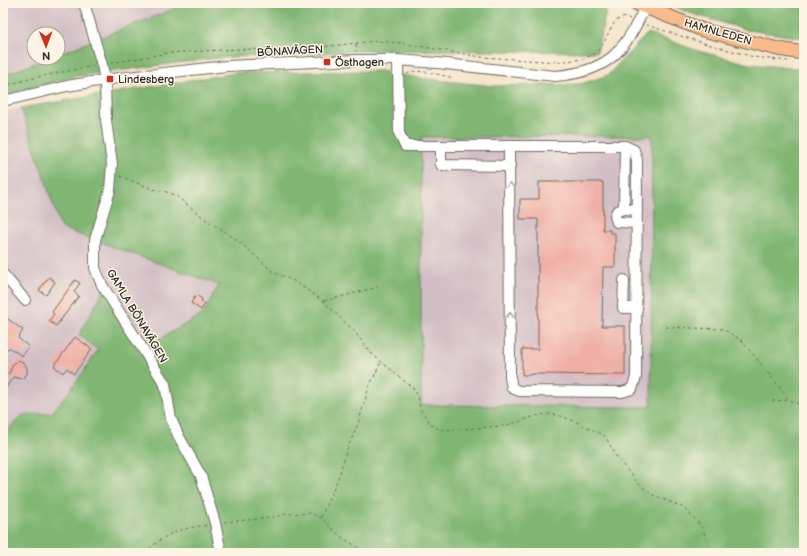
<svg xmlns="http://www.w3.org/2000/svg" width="807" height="556" font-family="'Balsamiq Sans',sans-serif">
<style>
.industrial{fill:#d2bec5}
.forest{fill:#80b672;stroke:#56704e;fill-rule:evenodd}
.building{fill:#efafa6}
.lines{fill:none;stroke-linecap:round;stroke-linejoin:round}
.minor-casing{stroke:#716b62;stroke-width:12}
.major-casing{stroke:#716b62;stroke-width:15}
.path{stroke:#716b62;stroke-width:1;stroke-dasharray:3 3;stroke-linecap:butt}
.minor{stroke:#fff;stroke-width:10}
.major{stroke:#fabb8c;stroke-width:13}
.oneway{stroke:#a0a0a0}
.poi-dot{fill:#c8321e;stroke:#fcf5e5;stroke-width:1.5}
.labels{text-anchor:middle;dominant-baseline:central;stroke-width:3;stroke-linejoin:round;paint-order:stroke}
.street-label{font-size:11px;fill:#2b2b2b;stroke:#fcf5e5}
.poi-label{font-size:11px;fill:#2b2b2b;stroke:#fcf5e5;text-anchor:start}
</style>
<rect width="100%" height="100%" fill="#fcf5e5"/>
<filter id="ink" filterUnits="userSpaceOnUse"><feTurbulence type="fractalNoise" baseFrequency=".025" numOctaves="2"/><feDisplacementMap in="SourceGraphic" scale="8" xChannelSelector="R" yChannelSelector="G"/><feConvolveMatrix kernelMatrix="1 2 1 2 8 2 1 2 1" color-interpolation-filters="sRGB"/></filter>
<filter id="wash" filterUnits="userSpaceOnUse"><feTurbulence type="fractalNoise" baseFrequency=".012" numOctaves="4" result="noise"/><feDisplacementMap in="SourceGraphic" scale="16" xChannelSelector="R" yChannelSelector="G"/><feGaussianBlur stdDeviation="0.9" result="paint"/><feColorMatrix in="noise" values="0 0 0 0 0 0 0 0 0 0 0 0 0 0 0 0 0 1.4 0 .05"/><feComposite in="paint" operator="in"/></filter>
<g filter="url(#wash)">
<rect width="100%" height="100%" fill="#f3e3c7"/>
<g class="industrial">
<polygon points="3,3 189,3 58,54 58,34 34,34 34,58 48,58 6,74 3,51"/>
<polygon points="21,108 61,228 219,285 203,314 144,348 98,350 77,381 52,413 23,415 3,434 3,112"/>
<polygon points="422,136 653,136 651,407 421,405 421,146"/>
</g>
<g class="forest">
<polygon points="189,3 599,3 606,11 597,52 382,50 216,58 78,76 3,95 3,51 7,74 48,58 58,58 58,54"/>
<polygon points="667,3 804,3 804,38 747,30 686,12"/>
<path d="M 648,33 L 698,51 L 749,64 L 804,69 L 804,553 L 3,553 L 3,434 L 23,415 L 52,413 L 77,381 L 98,350 L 79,335 L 106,286 L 144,348 L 203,314 L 219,285 L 61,228 L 21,108 L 235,73 L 381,71 L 419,78 L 493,86 L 581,84 L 608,75 ZM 652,136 L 651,407 L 421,405 L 421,146 L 422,137 Z"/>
</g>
<g id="blocks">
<g class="building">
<polygon points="539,182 603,182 603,230 610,230 610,233 615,233 615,267 603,267 602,326 625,326 625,375 531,374 531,375 522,375 522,349 538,349 538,219 520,219 520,199 539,199"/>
<polygon points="49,277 55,282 46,295 39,290"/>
<polygon points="75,280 80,283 74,292 79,296 56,326 49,321 54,314 52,312"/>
<polygon points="196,295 202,299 201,301 205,304 201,310 191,303"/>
<polygon points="5,317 23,330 18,338 29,347 22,356 10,348 8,348 3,355 3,320"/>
<polygon points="75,337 92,349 74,374 67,368 63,373 54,366"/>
<polygon points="19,360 25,364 27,368 27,374 22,379 13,377 3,392 3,370 9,374 13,364"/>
</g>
</g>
</g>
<g filter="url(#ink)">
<use href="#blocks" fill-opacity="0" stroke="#716b62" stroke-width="1"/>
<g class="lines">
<g class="minor-casing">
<g id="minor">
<polyline points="84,3 102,65 105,80 106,120 112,164 110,190 95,240 95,268 102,285 165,384 171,419 178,435 201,476 215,523 221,553"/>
<polyline points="398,60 399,133 405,146 625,146 634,150 637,160 636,377 632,389 622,392 519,391 512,388 510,377 509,146"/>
<path d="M 3,101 L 67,86 L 110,79 L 227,66 L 357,60 L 398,60 L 437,63 L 555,76 C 607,72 624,53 645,7"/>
<polyline points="441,146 441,165 510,166"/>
<polyline points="625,146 624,209 637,210"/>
<polyline points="624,209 617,211 615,216 617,222 637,223"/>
<polyline points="3,274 25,300"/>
<polyline points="624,280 623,308 637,308"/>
</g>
</g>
<g class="major-casing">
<polyline id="major" points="635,3 703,30 778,49 804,53"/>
</g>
<g class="path">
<polyline points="646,25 700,42 754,57 788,61"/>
<polyline points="356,44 356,51"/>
<polyline points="111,63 168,53 240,49 291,50 377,41 401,43 481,57 558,62 583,59 594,54 602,46 612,26 616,21 621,18 626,17 630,19"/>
<path d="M 407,74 C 416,67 443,76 454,78"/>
<polyline points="3,86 42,76 94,66"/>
<polyline points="120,176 152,189 167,192 176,196 209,222 227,233 242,244 273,272 294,281 323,301 353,330 372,354 415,390 419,400 420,409 432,425 439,429 445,430 503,426 515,423 535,416 547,414 558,415 579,423 605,436 618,459 640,485 653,495 682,507 697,521 702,528 712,553"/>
<polyline points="324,301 378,287"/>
<polyline points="666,327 723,329 742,341 773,379 789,400 804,406"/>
<polyline points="772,401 788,400"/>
<polyline points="321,517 339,476 346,452 358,424 369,387 381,362"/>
<polyline points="224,522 269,518 286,514 310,513 321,518 340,536 366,553"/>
<path d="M 145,553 C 166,532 180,529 207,525"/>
</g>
<use href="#minor" class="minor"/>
<use href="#major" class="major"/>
</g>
<defs><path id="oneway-chevron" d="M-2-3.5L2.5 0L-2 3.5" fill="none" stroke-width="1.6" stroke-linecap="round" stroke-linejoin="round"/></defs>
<g class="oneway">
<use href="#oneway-chevron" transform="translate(510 185) rotate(-90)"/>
<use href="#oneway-chevron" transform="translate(510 315) rotate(-90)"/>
</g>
</g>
<g class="poi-dot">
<rect x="323" y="58" width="8" height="8" rx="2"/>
<rect x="106" y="75" width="8" height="8" rx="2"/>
</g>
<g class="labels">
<g class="street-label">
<text transform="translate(718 32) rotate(16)">HAMNLEDEN</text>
<text transform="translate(290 51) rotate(-3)">BÖNAVÄGEN</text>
<text transform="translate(137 316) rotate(59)">GAMLA BÖNAVÄGEN</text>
</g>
<g class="poi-label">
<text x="335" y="62">Östhagen</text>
<text x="118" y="79">Lindesberg</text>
</g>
</g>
<rect width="807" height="556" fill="none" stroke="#fcf5e5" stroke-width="16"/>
<g transform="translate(46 46) rotate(179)"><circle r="19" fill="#fcf5e5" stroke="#a8a49b"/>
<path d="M0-3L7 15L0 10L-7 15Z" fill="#c8321e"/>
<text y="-6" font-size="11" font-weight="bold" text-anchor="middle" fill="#2b2b2b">N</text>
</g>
</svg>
